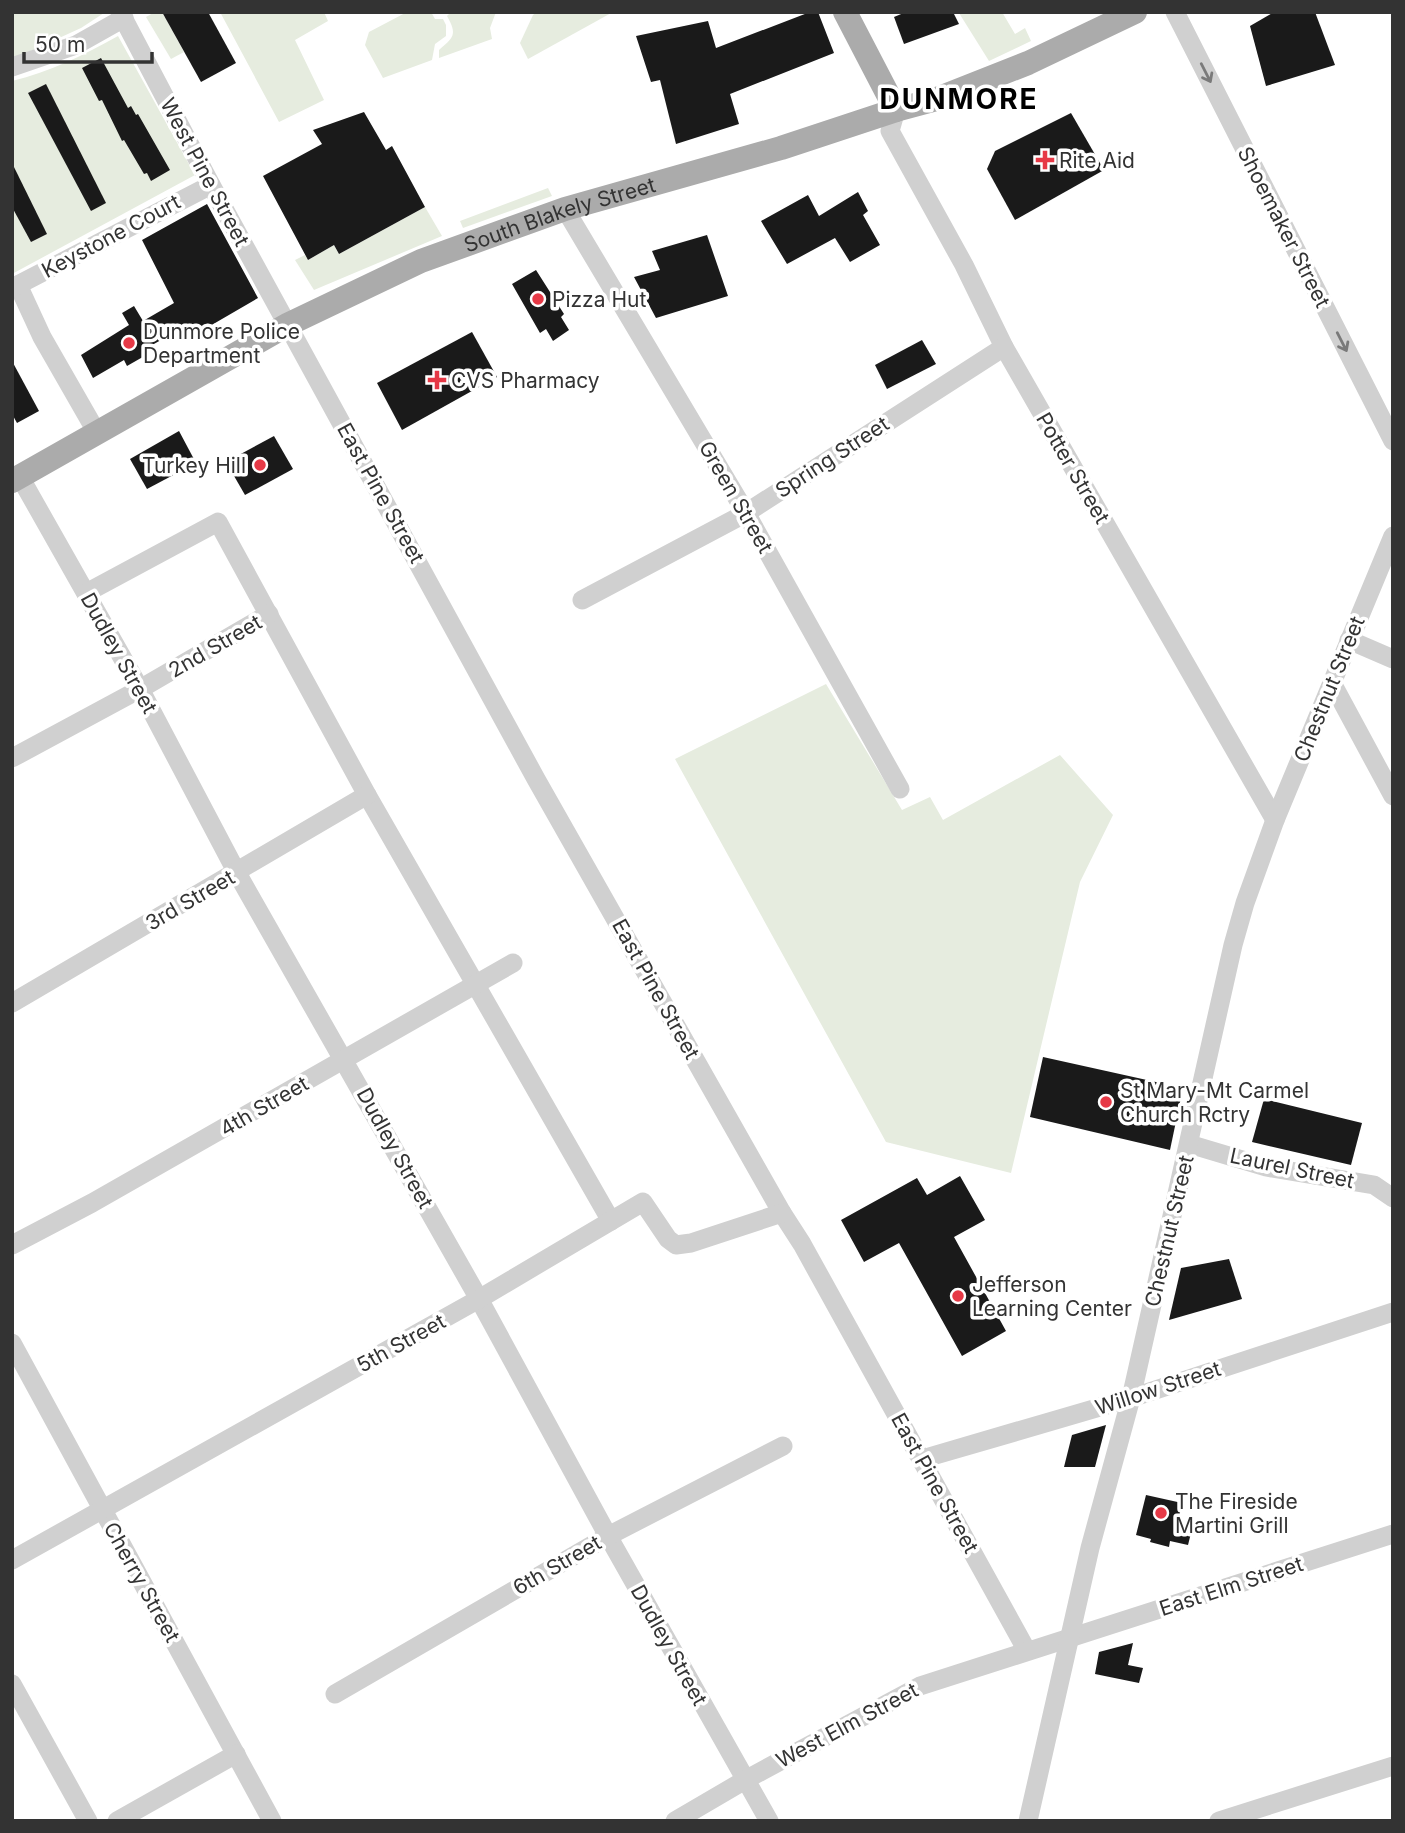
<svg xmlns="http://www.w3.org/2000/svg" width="1405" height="1833" font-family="Inter,sans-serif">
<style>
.green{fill:#e6ecdf}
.building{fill:#1a1a1a}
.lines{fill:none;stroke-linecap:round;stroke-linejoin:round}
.minor{stroke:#d0d0d0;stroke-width:19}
.major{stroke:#ababab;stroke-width:24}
.oneway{stroke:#7a7a7a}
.poi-dot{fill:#e63946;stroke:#fff;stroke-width:2.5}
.labels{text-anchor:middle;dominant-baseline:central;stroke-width:7;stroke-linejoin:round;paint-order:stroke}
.poi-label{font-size:21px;fill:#333;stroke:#fff;text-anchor:start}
.street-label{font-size:21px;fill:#333;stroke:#fff}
.district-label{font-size:28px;font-weight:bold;letter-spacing:2px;fill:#000;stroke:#fff}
</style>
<rect width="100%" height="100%" fill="#fff"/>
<g class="green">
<polygon points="12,12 103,12 104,13 81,28 22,55 12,58"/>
<polygon points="155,12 162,12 184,52 171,59 146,17"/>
<polygon points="220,12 324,12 328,21 295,40 324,100 279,122"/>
<polygon points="407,12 431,12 435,19 443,19 446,25 446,36 435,44 432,60 383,78 365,45 369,32"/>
<path d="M 451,12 L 496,12 L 490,28 L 492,39 L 439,58 L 439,50 C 453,38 458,35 447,16 Z"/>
<polygon points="537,12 613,12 528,59 520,43 533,15"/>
<polygon points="1002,12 1015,34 1025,28 1031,41 989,61 959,13"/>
<path d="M 118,36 L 195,175 L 12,274 L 12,81 C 50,72 84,55 118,36 Z"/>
<polygon points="548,188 552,196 463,228 460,221"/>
<polygon points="425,207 442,236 314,290 295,260 305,255 308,260 334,245 339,254"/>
<polygon points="826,684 902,810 930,797 943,820 1060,755 1113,815 1080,882 1011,1173 886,1142 675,759"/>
</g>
<g class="building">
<polygon points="162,12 208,12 236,63 201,82"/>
<polygon points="810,12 818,12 834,53 730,94 739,124 676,144 660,80 651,82 636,36 708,21 716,48"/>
<polygon points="906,12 953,12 959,24 904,44 894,17"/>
<polygon points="1274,12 1315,12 1335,65 1266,86 1250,26"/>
<polygon points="101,58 128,108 131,106 136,115 138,114 170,170 151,181 147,173 144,174 124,140 122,141 102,100 99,101 82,68"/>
<polygon points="46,84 106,203 91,211 28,93"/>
<polygon points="364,112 386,150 392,146 425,207 339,254 334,245 308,260 263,176 322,144 313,130"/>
<polygon points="1071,113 1104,170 1015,220 987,169 995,151"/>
<polygon points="12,163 47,234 31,242 12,207"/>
<polygon points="858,192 868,211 863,215 880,245 850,262 835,238 787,264 761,221 808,195 819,216"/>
<polygon points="207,204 258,298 191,337 186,326 145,349 148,354 127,366 124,360 93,378 81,355 129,325 122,313 134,306 143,321 174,303 142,240"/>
<polygon points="707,235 728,296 656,318 634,277 660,270 652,251"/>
<polygon points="536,270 564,314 561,317 569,330 553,341 546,329 540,333 512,284"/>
<polygon points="472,332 497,377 402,430 377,383"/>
<polygon points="922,340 936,364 887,389 875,365"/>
<polygon points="12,361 39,411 17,423 12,414"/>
<polygon points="179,431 196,463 147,489 130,459"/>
<polygon points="274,436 293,469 245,495 226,462"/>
<polygon points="1043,1057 1183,1088 1170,1150 1030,1117"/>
<polygon points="1264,1099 1362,1123 1351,1165 1252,1142"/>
<polygon points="960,1176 985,1220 954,1237 1006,1331 962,1356 899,1243 864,1262 841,1220 917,1178 927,1195"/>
<polygon points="1229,1259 1242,1299 1169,1320 1181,1268"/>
<polygon points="1106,1425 1095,1467 1064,1467 1072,1435"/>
<polygon points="1146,1495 1182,1503 1178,1522 1193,1525 1188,1545 1170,1541 1169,1547 1150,1542 1151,1539 1136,1535"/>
<polygon points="1133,1643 1128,1665 1143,1668 1139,1683 1095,1674 1099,1652"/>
</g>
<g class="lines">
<g class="minor">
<polyline points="120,12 211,185 536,779 782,1213 802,1244 1027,1651"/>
<polyline points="1175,12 1393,441"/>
<polyline points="12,67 76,45 124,18"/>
<polyline points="896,110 890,131 964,265 1004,347 1275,820"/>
<polyline points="565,209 746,513 900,789"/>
<polyline points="18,285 42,337 97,433"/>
<polyline points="12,288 211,185"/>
<polyline points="20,477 140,689 237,873 479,1299 608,1536 769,1821"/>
<polyline points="86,593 218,522 367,795 611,1221"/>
<polyline points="582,600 746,513 1004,347"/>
<polyline points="1349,640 1393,659"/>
<polyline points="1332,683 1393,796"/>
<polyline points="12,758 140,689 269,614"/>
<polyline points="12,1003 367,795"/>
<polyline points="1189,1144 1266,1167 1374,1185 1393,1198"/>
<polyline points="12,1245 92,1203 513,963"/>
<polyline points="12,1343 272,1821"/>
<polyline points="922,1459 1131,1398 1393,1312"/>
<polyline points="12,1560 479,1299 643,1202 668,1239 676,1245 691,1243 782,1213"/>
<polyline points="12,1684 88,1821"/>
<polyline points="335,1694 608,1536 783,1446"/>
<polyline points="117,1821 236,1754"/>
<polyline points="675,1821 745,1780 920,1686 1393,1534"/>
<polyline points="1028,1821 1090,1548 1131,1398 1233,945 1245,903 1275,820 1393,536"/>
<polyline points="1219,1821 1393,1766"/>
</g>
<g class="major">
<polyline points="845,12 896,110"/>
<path id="s1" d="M 12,481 L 289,324 L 421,261 L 565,209 L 781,148 L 896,110 L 937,99 L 1028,63 L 1135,12"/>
</g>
</g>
<defs><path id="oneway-shaft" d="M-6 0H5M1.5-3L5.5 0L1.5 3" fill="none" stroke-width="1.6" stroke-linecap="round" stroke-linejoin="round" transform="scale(1.75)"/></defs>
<g class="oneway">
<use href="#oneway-shaft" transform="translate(1206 73) rotate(63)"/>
<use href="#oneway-shaft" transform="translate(1342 342) rotate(63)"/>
</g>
<g class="poi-dot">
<path d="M1041.5 149.5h7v7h7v7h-7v7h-7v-7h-7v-7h7z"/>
<circle cx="538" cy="299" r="7"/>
<circle cx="129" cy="343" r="7"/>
<path d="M433.5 369.5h7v7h7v7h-7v7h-7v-7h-7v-7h7z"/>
<circle cx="260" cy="465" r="7"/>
<circle cx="1106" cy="1102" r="7"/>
<circle cx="958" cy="1296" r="7"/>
<circle cx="1161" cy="1513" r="7"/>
</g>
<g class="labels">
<g class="poi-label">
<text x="1059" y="160">Rite Aid</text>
<text x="552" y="299">Pizza Hut</text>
<text x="143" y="331">Dunmore Police<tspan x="143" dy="24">Department</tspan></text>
<text x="451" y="380">CVS Pharmacy</text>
<text x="246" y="465" text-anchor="end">Turkey Hill</text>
<text x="1120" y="1090">St Mary-Mt Carmel<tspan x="1120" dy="24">Church Rctry</tspan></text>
<text x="972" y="1284">Jefferson<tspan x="972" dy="24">Learning Center</tspan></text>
<text x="1175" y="1501">The Fireside<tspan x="1175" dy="24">Martini Grill</tspan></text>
</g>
<g class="street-label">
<text transform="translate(205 172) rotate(62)">West Pine Street</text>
<text stroke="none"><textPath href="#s1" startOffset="611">South Blakely Street</textPath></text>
<text transform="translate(1284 227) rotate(63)">Shoemaker Street</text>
<text transform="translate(111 236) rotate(-28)">Keystone Court</text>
<text transform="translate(832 457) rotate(-33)">Spring Street</text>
<text transform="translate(1073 468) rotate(60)">Potter Street</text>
<text transform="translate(381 493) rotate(61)">East Pine Street</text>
<text transform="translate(736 497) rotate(60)">Green Street</text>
<text transform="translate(215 646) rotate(-30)">2nd Street</text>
<text transform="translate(119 653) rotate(61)">Dudley Street</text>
<text transform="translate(1329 689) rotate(-68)">Chestnut Street</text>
<text transform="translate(190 900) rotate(-30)">3rd Street</text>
<text transform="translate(656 989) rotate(61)">East Pine Street</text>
<text transform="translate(264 1106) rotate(-30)">4th Street</text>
<text transform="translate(395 1148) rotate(61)">Dudley Street</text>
<text transform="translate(1292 1168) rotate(12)">Laurel Street</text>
<text transform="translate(1169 1231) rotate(-77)">Chestnut Street</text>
<text transform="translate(401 1343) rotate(-29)">5th Street</text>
<text transform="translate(1158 1388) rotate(-18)">Willow Street</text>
<text transform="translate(935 1483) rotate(61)">East Pine Street</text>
<text transform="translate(557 1565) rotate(-30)">6th Street</text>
<text transform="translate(142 1582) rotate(61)">Cherry Street</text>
<text transform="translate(1231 1586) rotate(-18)">East Elm Street</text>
<text transform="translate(669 1645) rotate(61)">Dudley Street</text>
<text transform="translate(847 1725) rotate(-28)">West Elm Street</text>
</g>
<g class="district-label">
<text x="959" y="99">DUNMORE</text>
</g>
</g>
<rect width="1405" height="1833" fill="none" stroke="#333333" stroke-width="28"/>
<path d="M24 52v10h128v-10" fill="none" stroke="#333333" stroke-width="3.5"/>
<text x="35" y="52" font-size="21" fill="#333333" stroke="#ffffff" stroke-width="5" paint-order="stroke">50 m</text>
</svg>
